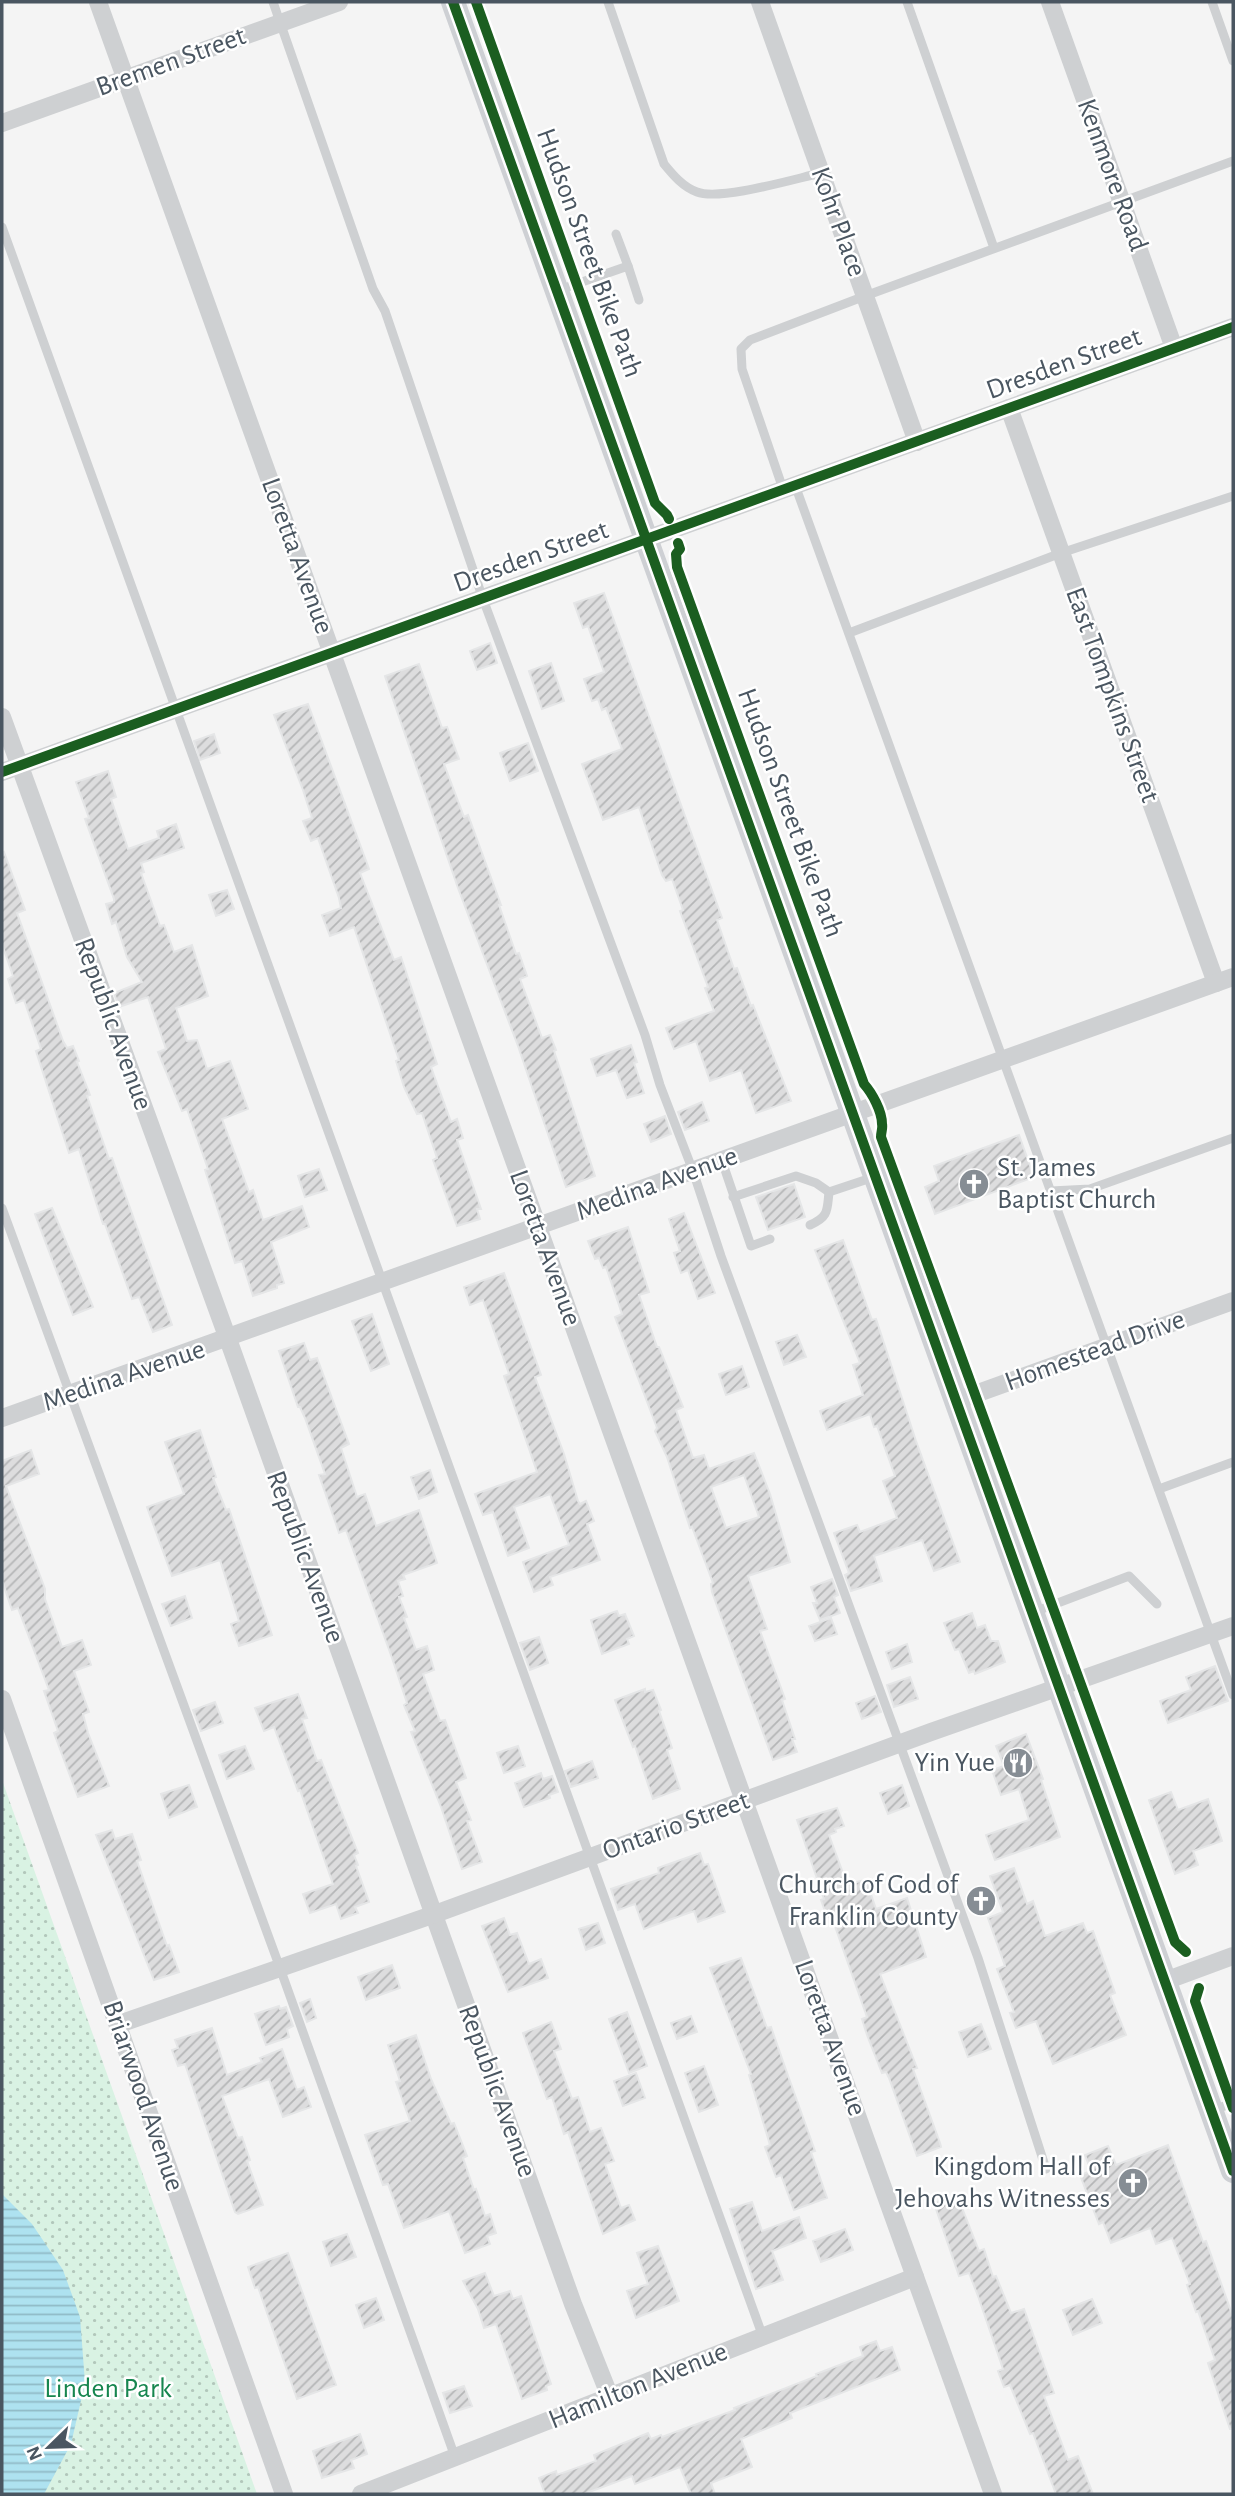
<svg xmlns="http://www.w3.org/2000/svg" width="1235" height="2496" font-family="'Alegreya Sans',sans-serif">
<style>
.park{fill:url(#park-dots)}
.water{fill:url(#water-rules)}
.building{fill:url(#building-hatch);stroke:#e5e6e7;stroke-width:2;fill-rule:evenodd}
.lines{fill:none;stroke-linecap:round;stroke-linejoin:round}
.lane{stroke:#ced0d2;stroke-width:9}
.street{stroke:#ced0d2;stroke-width:18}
.secondary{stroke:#ced0d4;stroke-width:24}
.cycleway-casing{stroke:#fff;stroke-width:15}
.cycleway{stroke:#1b5e20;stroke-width:10}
.labels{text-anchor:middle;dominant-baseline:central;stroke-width:5;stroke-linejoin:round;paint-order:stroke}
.street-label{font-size:28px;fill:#4a5661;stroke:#fff}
.poi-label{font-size:28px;fill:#4a5661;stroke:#fff;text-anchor:end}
.park-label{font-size:28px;fill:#17864f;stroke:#fff}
</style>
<defs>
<pattern id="park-dots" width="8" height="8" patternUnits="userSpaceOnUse" patternTransform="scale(1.75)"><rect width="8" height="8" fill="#d9f2e3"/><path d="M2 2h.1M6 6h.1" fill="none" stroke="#b2c7bb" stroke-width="1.8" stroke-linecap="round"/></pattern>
<pattern id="water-rules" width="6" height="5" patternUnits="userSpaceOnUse" patternTransform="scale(1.75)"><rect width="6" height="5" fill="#aee2f0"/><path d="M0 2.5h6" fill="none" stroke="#90bac6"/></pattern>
<pattern id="building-hatch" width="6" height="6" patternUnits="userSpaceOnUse" patternTransform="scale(1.75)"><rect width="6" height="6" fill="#ddddde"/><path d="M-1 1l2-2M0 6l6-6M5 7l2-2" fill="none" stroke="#b5b6b7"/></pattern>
</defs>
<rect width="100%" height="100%" fill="#f4f4f4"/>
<polygon class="park" points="2,1780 257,2494 2,2494"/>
<polygon class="water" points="2,2194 32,2224 63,2270 80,2317 85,2383 71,2444 44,2494 2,2494"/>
<g class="building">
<polygon points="604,593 722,918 717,920 734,969 737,968 751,1006 753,1005 791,1101 756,1113 741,1070 710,1081 696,1041 674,1049 666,1028 714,1011 705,988 708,987 680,911 683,910 672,879 666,881 662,875 639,807 603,820 582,764 622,749 606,708 602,710 598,699 592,701 584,679 604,672 588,626 583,628 574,603"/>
<polygon points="490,643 497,663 477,670 470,651"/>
<polygon points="551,663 564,701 542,709 529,671"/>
<polygon points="419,664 442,728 447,727 459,759 444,764 464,817 468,815 501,905 499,905 516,954 519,953 527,976 520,979 542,1038 550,1035 556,1050 554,1051 595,1176 566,1187 518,1046 458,888 385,676"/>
<polygon points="308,704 369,869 360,873 394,960 401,957 437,1064 431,1067 451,1122 457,1119 463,1138 457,1140 481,1209 477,1209 480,1219 457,1226 433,1160 437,1158 422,1113 417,1114 404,1087 396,1061 399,1060 354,927 330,936 322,915 341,908 339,898 318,838 311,841 303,821 312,818 303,790 274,715"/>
<polygon points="214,734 220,753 200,760 194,741"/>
<polygon points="528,743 538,771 510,781 500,753"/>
<polygon points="108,771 116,797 111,799 128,849 159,838 157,831 176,824 184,848 141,863 144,872 141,873 160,926 164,925 174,952 192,945 208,996 176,1008 187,1041 197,1040 207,1069 230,1061 248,1109 222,1119 249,1192 253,1190 263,1220 302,1206 309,1227 271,1242 284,1283 277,1285 277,1288 253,1296 242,1261 235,1263 205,1170 208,1169 187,1109 182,1111 158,1052 166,1049 148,997 119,1007 114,993 142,982 127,957 116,922 112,924 106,904 114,902 114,899 85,819 89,818 76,782"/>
<polygon points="4,852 25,910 17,913 63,1041 67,1048 73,1046 79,1061 77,1062 90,1095 87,1096 109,1159 112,1158 172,1325 153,1332 139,1297 132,1299 105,1224 103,1224 79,1149 69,1153 36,1051 41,1049 24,1000 16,1003 8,979 13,976 2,944 2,853"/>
<polygon points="227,890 234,909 216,916 209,895"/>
<polygon points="631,1045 637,1062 634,1063 644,1093 627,1098 616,1070 597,1076 591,1059"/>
<polygon points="702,1102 709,1121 685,1130 678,1112"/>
<polygon points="665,1116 671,1134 651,1142 644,1124"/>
<polygon points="1019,1135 1034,1177 935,1214 925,1187 939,1181 934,1166"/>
<polygon points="319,1169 327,1190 305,1197 298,1176"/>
<polygon points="794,1184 805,1217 768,1230 756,1197"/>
<polygon points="52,1208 93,1307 73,1315 35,1214"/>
<polygon points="684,1213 715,1293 698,1299 688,1270 681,1273 674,1253 680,1251 669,1219"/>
<path d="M 628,1227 L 649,1292 L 639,1295 L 657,1347 L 659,1347 L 683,1407 L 676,1410 L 693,1458 L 704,1455 L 709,1469 L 754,1453 L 770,1494 L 790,1562 L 748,1576 L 767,1629 L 760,1631 L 785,1699 L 782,1700 L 795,1739 L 792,1739 L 797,1752 L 773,1760 L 712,1592 L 711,1584 L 713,1583 L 692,1527 L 690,1528 L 667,1457 L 655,1431 L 657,1428 L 615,1317 L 622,1314 L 606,1267 L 603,1268 L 599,1258 L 595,1259 L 588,1241 ZM 744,1475 L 759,1517 L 726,1528 L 711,1487 Z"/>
<polygon points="843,1240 872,1320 876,1319 916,1441 960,1562 934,1571 922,1540 874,1556 882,1581 851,1591 845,1575 849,1573 834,1533 857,1525 860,1532 897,1518 883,1481 895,1476 877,1426 874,1427 870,1414 827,1430 820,1411 863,1395 853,1365 860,1363 815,1250"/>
<polygon points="504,1273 541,1375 535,1377 564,1454 578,1501 580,1504 586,1501 594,1521 587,1524 600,1560 550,1577 553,1585 534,1592 523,1562 569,1545 550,1494 514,1507 529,1548 508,1556 493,1512 483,1515 475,1494 537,1472 504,1376 509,1374 483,1300 470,1305 464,1287"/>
<polygon points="372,1314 389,1364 371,1371 352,1321"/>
<polygon points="797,1335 806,1357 784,1365 776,1342"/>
<polygon points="304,1343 310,1360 317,1358 349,1444 341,1448 357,1497 365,1494 376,1526 419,1510 437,1563 403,1575 405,1579 398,1581 403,1596 399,1597 407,1617 404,1618 416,1650 427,1646 434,1670 423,1674 440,1721 445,1720 466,1778 456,1782 471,1820 467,1821 482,1862 462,1869 441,1807 411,1732 415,1731 404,1705 407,1703 392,1658 346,1530 339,1533 335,1521 319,1475 325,1474 305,1418 300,1407 298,1407 279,1351"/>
<polygon points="742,1366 749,1387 726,1395 719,1374"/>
<polygon points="200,1430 216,1477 213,1478 226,1510 229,1509 272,1635 239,1646 231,1624 239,1621 220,1560 172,1576 147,1507 184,1494 165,1442"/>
<polygon points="31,1450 39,1474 6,1486 45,1589 45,1599 62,1647 82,1640 91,1665 74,1671 89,1712 83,1714 88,1733 109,1786 78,1797 54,1733 58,1731 44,1691 49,1690 18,1608 12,1610 2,1580 2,1461"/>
<polygon points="430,1470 437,1492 419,1499 411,1477"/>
<polygon points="832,1579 838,1595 834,1597 840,1613 820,1620 813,1603 817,1603 811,1587"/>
<polygon points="185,1596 192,1618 171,1626 162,1604"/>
<polygon points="617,1611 619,1616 625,1614 634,1636 627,1639 629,1644 602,1654 591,1620"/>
<polygon points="972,1613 977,1628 985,1625 991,1641 998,1641 1005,1662 975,1674 974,1671 969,1673 959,1649 955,1650 944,1623"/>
<polygon points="831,1618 837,1634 815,1641 809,1626"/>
<polygon points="539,1637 548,1663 530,1670 520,1643"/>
<polygon points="907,1644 912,1662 892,1669 886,1652"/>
<polygon points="1215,1666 1228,1701 1168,1723 1160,1701 1191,1690 1186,1677"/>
<polygon points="910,1677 918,1699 894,1707 887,1685"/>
<polygon points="645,1689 645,1692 653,1690 661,1710 659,1711 672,1748 667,1750 680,1789 653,1799 635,1746 633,1747 615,1700"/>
<polygon points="298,1694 307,1718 302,1719 317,1761 321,1760 358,1853 354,1855 358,1865 356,1866 369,1902 355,1907 358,1913 341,1919 336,1904 310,1913 303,1894 333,1884 300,1790 298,1791 274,1727 264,1731 255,1708"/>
<polygon points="875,1696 881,1712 862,1719 856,1703"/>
<polygon points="215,1702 223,1723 201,1731 193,1710"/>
<polygon points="1026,1734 1043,1779 1041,1780 1060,1837 995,1860 986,1835 1029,1820 1019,1789 1001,1795 992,1770 1004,1766 996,1746"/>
<polygon points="245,1746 254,1769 227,1779 219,1755"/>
<polygon points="518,1746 525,1766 504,1773 497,1753"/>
<polygon points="592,1761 598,1778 571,1787 565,1771"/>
<polygon points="541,1773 543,1779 552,1776 558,1792 549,1795 550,1798 524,1807 515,1783"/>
<polygon points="189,1785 197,1807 169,1818 161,1794"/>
<polygon points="902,1785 909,1806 888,1814 880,1793"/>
<polygon points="1171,1792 1178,1810 1208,1799 1222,1841 1193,1851 1198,1865 1175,1874 1149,1800"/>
<polygon points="837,1808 844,1826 835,1829 836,1832 829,1835 847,1884 866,1880 876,1909 907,1898 926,1957 880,1974 917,2068 913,2069 940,2143 941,2147 917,2156 889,2078 886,2072 882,2073 867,2035 862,2019 867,2017 831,1915 827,1917 821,1900 824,1899 797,1820"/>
<polygon points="112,1830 115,1839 132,1834 141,1860 137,1861 167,1946 169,1945 179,1972 154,1980 96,1835"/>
<polygon points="700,1853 704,1865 708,1864 725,1912 698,1922 694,1911 644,1929 635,1904 618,1910 611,1889 659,1873 658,1868"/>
<polygon points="1014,1868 1027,1904 1033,1901 1045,1936 1083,1923 1087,1933 1093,1931 1115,1993 1110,1995 1126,2035 1053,2064 1036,2021 1016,2028 1010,2013 1014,2012 997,1969 1005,1966 988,1918 1003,1912 990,1876"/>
<polygon points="504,1918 510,1935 517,1933 529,1964 541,1959 548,1978 508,1992 482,1926"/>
<polygon points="598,1923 605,1943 586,1950 579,1929"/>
<polygon points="741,1958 767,2028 771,2027 786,2070 815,2151 811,2152 827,2198 794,2210 781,2175 776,2177 765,2147 770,2145 749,2075 751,2074 710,1968"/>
<polygon points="392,1965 400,1988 366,2000 358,1977"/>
<polygon points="310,1999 316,2018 307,2022 300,2003"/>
<polygon points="279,2006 280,2009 286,2007 293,2026 287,2029 289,2037 266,2045 255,2014"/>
<polygon points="627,2012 647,2066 629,2073 609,2019"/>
<polygon points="691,2016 697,2032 677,2039 671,2023"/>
<polygon points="551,2022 561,2049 554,2051 572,2099 578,2097 590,2132 601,2128 614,2161 605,2164 621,2208 629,2205 635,2220 603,2234 568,2132 564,2134 552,2097 547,2099 523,2033"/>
<polygon points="981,2024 991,2049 968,2057 959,2032"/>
<polygon points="212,2028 227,2075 262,2062 260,2058 282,2049 297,2090 304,2087 311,2107 283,2117 269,2079 222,2096 238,2138 242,2137 250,2160 247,2161 263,2205 238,2214 235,2212 185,2064 178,2066 172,2050 178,2048 175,2040"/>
<polygon points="416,2035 431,2079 451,2124 454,2123 467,2156 463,2158 474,2190 476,2189 485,2216 490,2214 496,2233 487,2236 490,2244 465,2253 449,2211 404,2228 388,2184 383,2185 365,2135 410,2121 396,2082 400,2081 388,2045"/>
<polygon points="704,2066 718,2105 699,2112 685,2073"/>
<polygon points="636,2073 645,2098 623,2106 614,2081"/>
<polygon points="1168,2145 1203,2242 1206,2241 1233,2317 1233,2429 1230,2429 1208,2363 1215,2360 1198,2311 1196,2312 1187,2285 1190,2284 1172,2238 1156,2244 1150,2228 1111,2243 1103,2222 1099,2224 1080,2175 1091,2171 1085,2155 1108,2146 1116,2165"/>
<polygon points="957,2195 979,2251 984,2249 993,2277 996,2276 1011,2313 1024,2309 1054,2393 1044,2396 1068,2460 1078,2456 1093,2494 1056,2494 1033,2433 1030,2434 1010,2385 1004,2387 998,2371 1003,2369 978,2296 969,2273 959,2276 934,2203"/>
<polygon points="752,2202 762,2231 799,2217 806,2238 772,2251 783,2280 756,2289 730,2209"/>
<polygon points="845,2229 853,2250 821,2262 813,2241"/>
<polygon points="347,2234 356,2257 331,2266 323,2242"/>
<polygon points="658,2246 679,2301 636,2318 627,2291 648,2284 637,2253"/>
<polygon points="288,2253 336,2385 297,2399 258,2287 255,2288 248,2267"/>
<polygon points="485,2273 494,2296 510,2291 513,2299 521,2296 551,2384 546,2386 547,2390 522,2399 496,2324 484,2328 478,2309 463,2281"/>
<polygon points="376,2298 384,2320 364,2328 356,2305"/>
<polygon points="1092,2299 1102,2323 1073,2335 1063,2310"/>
<polygon points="876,2341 880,2351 892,2347 900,2370 790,2413 792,2418 741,2439 752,2467 711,2483 715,2494 691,2494 680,2467 635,2484 632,2476 584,2494 545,2494 539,2478 556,2471 557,2475 596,2461 594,2455 648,2433 651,2439 661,2435 662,2437 735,2410 734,2408 817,2376 816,2374 863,2356 860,2347"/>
<polygon points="464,2386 472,2406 450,2413 443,2393"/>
<polygon points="360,2434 367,2454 351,2460 354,2468 322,2478 313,2451"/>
</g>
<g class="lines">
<g class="lane">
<polyline points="273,2 373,289 385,311 483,599 645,1035 660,1085 693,1171 721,1256 978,1958 1046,2169"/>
<path d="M 608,2 L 664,164 C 673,175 683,187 697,192 C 720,201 794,179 821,173"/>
<polyline points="907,2 994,248"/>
<polyline points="1212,2 1233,61"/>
<path d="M 2,227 C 253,931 508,1634 763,2337"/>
<polyline points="616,234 628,266"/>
<polyline points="559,290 628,266 639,300"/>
<polyline points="795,485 1233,1695"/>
<polyline points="783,489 742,369 741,349 750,340 865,296 1233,161"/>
<polyline points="849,633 1061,553 1233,496"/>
<polyline points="722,1161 751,1246 770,1239"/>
<polyline points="1051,1191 1090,1189 1233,1138"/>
<polyline points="829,1192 874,1177"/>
<polyline points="733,1197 796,1176 816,1183 829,1192"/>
<polyline points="2,1208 280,1968 455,2457"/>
<path d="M 810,1225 C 829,1217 827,1210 829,1192"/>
<polyline points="1159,1489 1233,1462"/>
<polyline points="1034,1612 1129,1576 1157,1604"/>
<polyline points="1213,2110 1233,2103"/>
</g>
<g class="street">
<polyline points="98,2 993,2494"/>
<polyline points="760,2 917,442"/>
<polyline points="1050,2 1174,348"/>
<polyline points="2,123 339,2"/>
<polyline points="1009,408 1216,983"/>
<polyline points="2,717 228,1339 573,2304 610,2397"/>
<polyline points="2,772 1233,327"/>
<polyline points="956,1401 1233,1301"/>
<polyline points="2,1418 1233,977"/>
<polyline points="2,1699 284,2494"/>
<polyline points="1165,1981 1233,1956"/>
<polyline points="119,2024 435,1914 931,1732 1233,1626"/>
<polyline points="361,2494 915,2277"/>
</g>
<polyline class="secondary" points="453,2 1233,2171"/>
<g class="cycleway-casing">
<g id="cycleway">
<polyline points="453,2 1233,2171"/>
<polyline points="476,2 655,503 667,515 669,519"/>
<path d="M 678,543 L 680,549 L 676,554 L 677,567 L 864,1084 C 872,1093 882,1111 882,1124 C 883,1128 881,1132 881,1137 L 1175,1942 L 1186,1952"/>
<polyline points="2,772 1233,327"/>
<polyline points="1199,1988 1195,2001 1233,2108"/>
</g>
</g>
<use href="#cycleway" class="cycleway"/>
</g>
<defs>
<g id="church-disc" transform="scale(1.575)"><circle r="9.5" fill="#868d94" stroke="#fff"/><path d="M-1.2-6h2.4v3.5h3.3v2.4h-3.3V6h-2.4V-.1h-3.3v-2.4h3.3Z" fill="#fff"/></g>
<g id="restaurant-disc" transform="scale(1.575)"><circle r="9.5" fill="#868d94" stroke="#fff"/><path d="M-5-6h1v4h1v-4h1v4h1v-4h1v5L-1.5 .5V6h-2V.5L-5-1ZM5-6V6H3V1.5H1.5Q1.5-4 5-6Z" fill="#fff"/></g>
</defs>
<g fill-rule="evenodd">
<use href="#church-disc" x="974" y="1184"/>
<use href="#restaurant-disc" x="1018" y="1763"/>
<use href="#church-disc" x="981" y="1901"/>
<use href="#church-disc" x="1133" y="2183"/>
</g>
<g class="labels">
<g class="street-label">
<text transform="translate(171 62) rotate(-20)">Bremen Street</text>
<text transform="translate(1112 175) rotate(70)">Kenmore Road</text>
<text transform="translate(838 222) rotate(70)">Kohr Place</text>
<text transform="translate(589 253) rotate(70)">Hudson Street Bike Path</text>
<text transform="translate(1064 364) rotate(-20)">Dresden Street</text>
<text transform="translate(297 556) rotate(70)">Loretta Avenue</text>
<text transform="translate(531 557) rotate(-20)">Dresden Street</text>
<text transform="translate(1112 695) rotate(70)">East Tompkins Street</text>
<text transform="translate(790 813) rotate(70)">Hudson Street Bike Path</text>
<text transform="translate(113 1024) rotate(70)">Republic Avenue</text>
<text transform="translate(657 1184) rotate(-20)">Medina Avenue</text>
<text transform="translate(545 1248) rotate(70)">Loretta Avenue</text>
<text transform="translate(1095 1351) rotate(-20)">Homestead Drive</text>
<text transform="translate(124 1376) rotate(-19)">Medina Avenue</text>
<text transform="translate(305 1557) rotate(70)">Republic Avenue</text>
<text transform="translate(676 1826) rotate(-20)">Ontario Street</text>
<text transform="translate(830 2038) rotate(70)">Loretta Avenue</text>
<text transform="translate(497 2091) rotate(70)">Republic Avenue</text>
<text transform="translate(143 2096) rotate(71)">Briarwood Avenue</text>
<text transform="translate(638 2386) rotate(-22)">Hamilton Avenue</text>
</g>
<g class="poi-label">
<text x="997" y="1168" text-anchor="start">St. James<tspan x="997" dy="32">Baptist Church</tspan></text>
<text x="995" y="1763">Yin Yue</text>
<text x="958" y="1885">Church of God of<tspan x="958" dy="32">Franklin County</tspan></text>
<text x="1110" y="2167">Kingdom Hall of<tspan x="1110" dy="32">Jehovahs Witnesses</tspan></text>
</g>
<g class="park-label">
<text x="108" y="2389">Linden Park</text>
</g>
</g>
<rect width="1235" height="2496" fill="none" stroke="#4a5661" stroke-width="7"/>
<g transform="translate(49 2447) rotate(247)" stroke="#ffffff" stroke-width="5" paint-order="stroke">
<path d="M0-5L12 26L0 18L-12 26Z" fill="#4a5661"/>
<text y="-10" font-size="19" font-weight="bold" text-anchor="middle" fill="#4a5661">N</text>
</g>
</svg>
